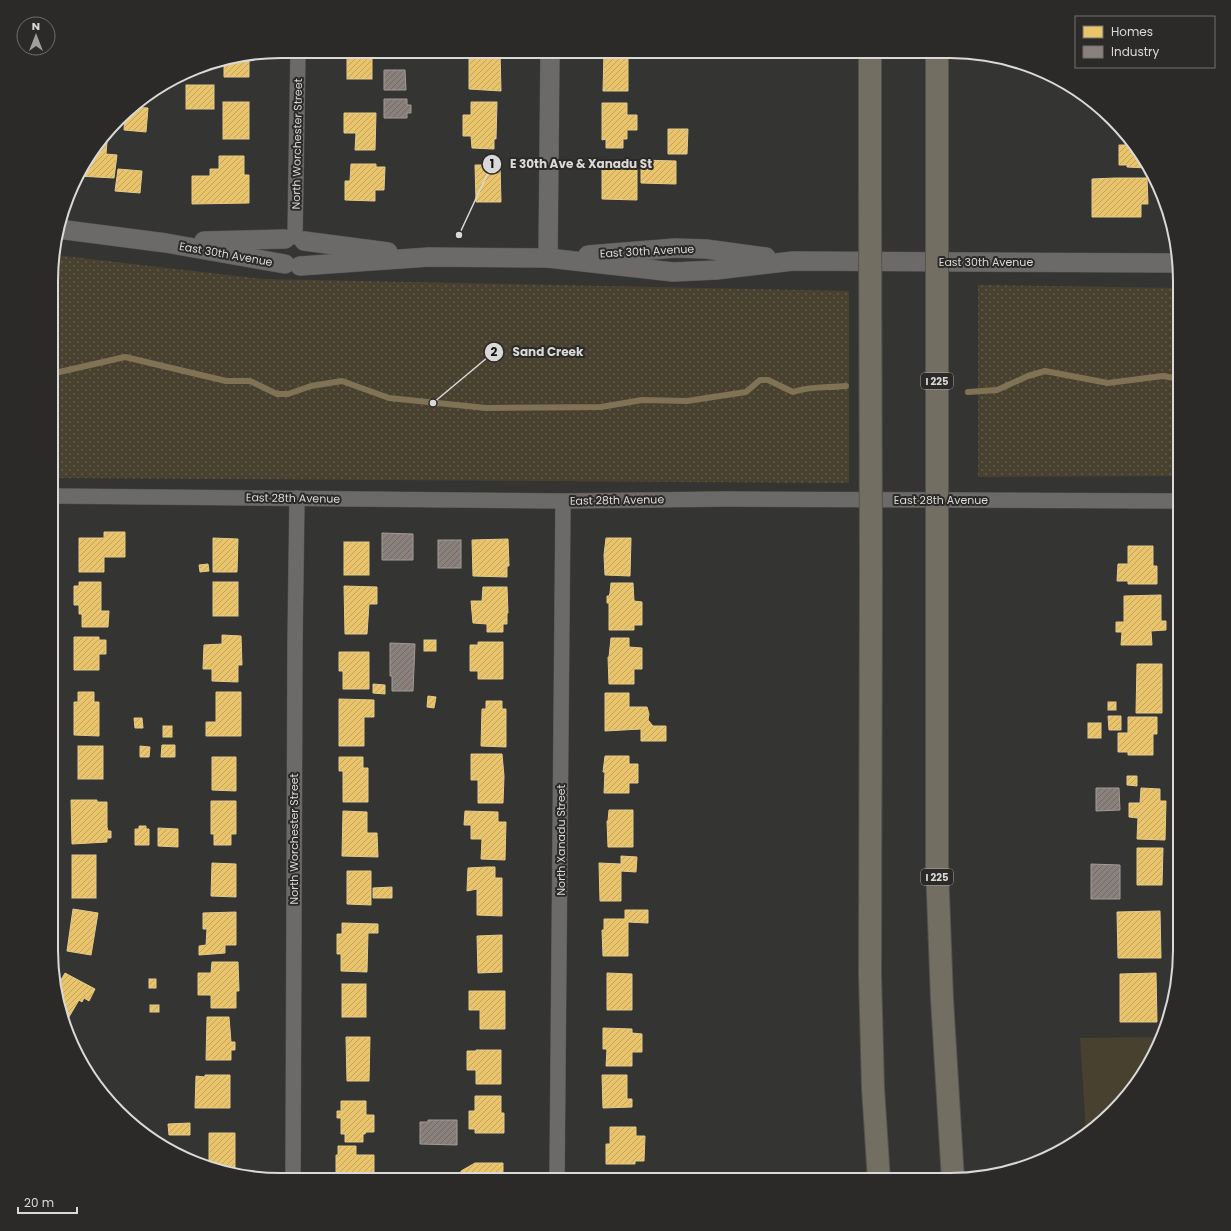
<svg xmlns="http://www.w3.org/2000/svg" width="1231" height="1231" font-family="Poppins,sans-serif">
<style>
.grass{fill:url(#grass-dots)}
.park{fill:#494130}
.homes{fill:url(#homes-hatch);stroke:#e4ca8b}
.industry{fill:url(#industry-hatch);stroke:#a29b97}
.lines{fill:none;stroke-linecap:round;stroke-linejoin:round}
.stream{stroke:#807255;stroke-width:6}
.minor-casing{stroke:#525250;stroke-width:16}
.tertiary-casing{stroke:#525250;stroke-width:20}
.motorway-casing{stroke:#525250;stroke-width:24}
.minor{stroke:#6b6a69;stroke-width:15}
.tertiary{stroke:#6b6a69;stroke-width:19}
.motorway{stroke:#736e62;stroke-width:22}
.motorway-bridge-casing{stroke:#525250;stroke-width:24;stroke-linecap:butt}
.motorway-bridge{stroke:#736e62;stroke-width:22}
.labels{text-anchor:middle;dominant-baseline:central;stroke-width:4;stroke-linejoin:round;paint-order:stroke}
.shield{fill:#2b2a28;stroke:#a6a4a2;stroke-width:1}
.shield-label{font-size:10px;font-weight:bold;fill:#dad9d7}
.street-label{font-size:11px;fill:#dad9d7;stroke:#2b2a28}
.rim{fill:none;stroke:#dad9d7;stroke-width:2}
.leader{fill:none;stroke:#dad9d7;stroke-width:1.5}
.callout-dot{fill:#dad9d7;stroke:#2b2a28;stroke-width:1.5}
.mark-label{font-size:12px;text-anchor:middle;font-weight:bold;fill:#111}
.callout-label{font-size:12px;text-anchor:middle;font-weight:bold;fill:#dad9d7;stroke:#2b2a28;stroke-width:4;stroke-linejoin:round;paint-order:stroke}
</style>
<defs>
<pattern id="grass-dots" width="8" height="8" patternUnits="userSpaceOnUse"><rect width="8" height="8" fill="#494130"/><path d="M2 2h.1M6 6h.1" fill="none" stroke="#635c4d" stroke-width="1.8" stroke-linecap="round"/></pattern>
<pattern id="homes-hatch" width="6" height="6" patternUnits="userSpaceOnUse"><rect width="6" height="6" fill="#e9c46a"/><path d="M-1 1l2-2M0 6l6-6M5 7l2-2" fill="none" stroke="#bfa360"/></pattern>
<pattern id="industry-hatch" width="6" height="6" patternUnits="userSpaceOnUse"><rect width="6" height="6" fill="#8a817c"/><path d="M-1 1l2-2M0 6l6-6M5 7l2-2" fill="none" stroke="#706b67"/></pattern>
</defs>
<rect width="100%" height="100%" fill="#343433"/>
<g class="grass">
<polygon points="55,255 263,279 849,291 849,483 54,478"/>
<polygon points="978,285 1180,288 1180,476 978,477"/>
</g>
<polygon class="park" points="1160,1037 1156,1052 1123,1101 1086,1134 1080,1038"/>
<g class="homes">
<rect x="347" y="51" width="25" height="28"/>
<polygon points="446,51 464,52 464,56 446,56"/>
<polygon points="469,52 500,52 501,91 469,89"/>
<polygon points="604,52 628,52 628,91 603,91"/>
<polygon points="249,56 249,77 224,77 224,61"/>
<rect x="186" y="85" width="28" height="24"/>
<rect x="223" y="102" width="26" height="37"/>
<polygon points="471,102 497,102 496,139 494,139 494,149 472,148 471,136 463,136 463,115 471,115"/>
<polygon points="602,103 627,103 627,115 637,115 637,130 627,130 627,139 623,139 623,148 606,148 606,139 602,140"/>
<polygon points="132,107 148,108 146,132 124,130 125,113"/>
<polygon points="344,113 376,113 375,150 355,150 356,133 344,133"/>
<polygon points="668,129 688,129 687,154 668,154"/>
<polygon points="1127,136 1133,141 1147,168 1127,167 1127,165 1119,165 1119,145 1127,145"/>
<polygon points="102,141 107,142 106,154 117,155 114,178 78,176 82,166"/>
<polygon points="219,156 244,156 244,175 249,175 249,203 192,204 192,176 210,176 210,169 219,169"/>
<polygon points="641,160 676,161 676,184 641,183"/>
<polygon points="602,162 637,164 637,200 602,199"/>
<polygon points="351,164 376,164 376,167 385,167 384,190 375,190 375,201 345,200 345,181 350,181"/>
<polygon points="475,165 500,165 501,202 476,202"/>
<polygon points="118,169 142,171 140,193 115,191"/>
<polygon points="1115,178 1147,178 1148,204 1141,204 1141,217 1092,217 1092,179"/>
<polygon points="104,532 125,532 125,557 104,557 104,572 79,572 79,538 104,538"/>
<polygon points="213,538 238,539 237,572 213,572"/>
<polygon points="606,538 631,538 630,576 605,575 604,555"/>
<polygon points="508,539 509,566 507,566 507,577 473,576 472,540"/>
<rect x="344" y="542" width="25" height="33"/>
<polygon points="1128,546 1153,546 1153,566 1157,566 1157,584 1128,584 1128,581 1117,581 1118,564 1128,564"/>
<polygon points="208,564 209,571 200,572 199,565"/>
<polygon points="79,582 101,582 101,611 109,611 108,627 82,627 82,614 79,614 79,605 74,605 74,586 79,586"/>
<rect x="213" y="582" width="25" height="34"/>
<polygon points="611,583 633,583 634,601 642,602 642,625 634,625 634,630 609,630 609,603 607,603 607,596 609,596 610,593"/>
<polygon points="344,586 377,587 377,604 369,604 367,634 345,634"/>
<polygon points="483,587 507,587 508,613 507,613 507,624 503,624 503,632 487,632 487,624 473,623 471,601 482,601"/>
<polygon points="1161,595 1161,621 1166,621 1166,630 1151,631 1152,645 1121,645 1122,632 1116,632 1116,622 1124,622 1124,596"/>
<polygon points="222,635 241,636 242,665 238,665 238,682 212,681 212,669 203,669 204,645 222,644"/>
<polygon points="74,637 99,637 99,640 106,640 106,654 99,654 99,670 74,670"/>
<polygon points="611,638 629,638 629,647 642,648 642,669 634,669 634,684 609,684 608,657 609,657"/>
<rect x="424" y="640" width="12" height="11"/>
<polygon points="478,642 503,642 503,679 478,679 478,671 470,671 470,645 478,645"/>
<polygon points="339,652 369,652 369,689 343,689 343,671 339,671"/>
<polygon points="1137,664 1162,664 1162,713 1136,713"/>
<polygon points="373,684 385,685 385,694 373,693"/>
<polygon points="78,692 94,692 94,702 99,702 99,736 74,735 74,702 78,702"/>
<polygon points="216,692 241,692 241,736 206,736 206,722 216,722"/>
<polygon points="605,693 629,693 629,707 647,707 649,714 648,720 653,726 666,726 666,741 641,741 641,729 605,731"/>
<polygon points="428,696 436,697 434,708 427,707"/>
<polygon points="339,699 374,700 374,717 364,717 364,746 339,746"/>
<polygon points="486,701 502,701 502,709 506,709 506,747 481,746 482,709 486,709"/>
<rect x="1108" y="702" width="8" height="8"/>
<polygon points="1108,716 1121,716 1121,730 1109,730"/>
<polygon points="1128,717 1157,717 1157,734 1153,734 1153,755 1128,755 1128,752 1118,752 1118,733 1128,733"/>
<polygon points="134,718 142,718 143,728 135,728"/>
<rect x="1088" y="723" width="13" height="15"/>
<rect x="163" y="726" width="9" height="11"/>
<polygon points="162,745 175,745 175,757 161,757"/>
<rect x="78" y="746" width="25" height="33"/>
<polygon points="140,746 150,747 149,757 140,757"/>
<polygon points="471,754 502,754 504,776 503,803 478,803 478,780 471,780"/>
<polygon points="605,756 629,756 629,764 638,764 638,783 629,783 629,793 604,793 605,772 603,772"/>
<polygon points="212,757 236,757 236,791 212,790"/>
<polygon points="339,757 363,757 363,768 368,768 368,802 343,802 343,771 339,771"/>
<polygon points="1127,776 1137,776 1137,786 1127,785"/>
<polygon points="1141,788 1160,789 1160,801 1166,801 1165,840 1137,839 1138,818 1129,817 1129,803 1140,803"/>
<polygon points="71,800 97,800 97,802 107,802 107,827 108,831 111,831 111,838 107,838 107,842 72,844"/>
<polygon points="211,801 236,801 236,834 231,834 231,845 214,845 214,834 211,834"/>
<polygon points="609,810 633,810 633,847 608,847 607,821 608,821"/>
<polygon points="343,811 367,812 367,833 377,833 378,857 342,856"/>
<polygon points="465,811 498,812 498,822 506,822 505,860 481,859 482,839 471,839 471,825 464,825"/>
<polygon points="139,826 146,826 146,829 149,829 149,845 135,845 135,829 139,829"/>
<polygon points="158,828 178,829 178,847 158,846"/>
<polygon points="1137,848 1163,848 1162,885 1137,885"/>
<rect x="72" y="855" width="24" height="43"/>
<polygon points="621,856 637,857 636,872 621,871 621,901 600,901 599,863 621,864"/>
<polygon points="212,863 236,864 236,897 211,896"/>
<polygon points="487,867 495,867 495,878 502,878 502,916 477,915 477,889 467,891 468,868"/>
<polygon points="347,871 371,871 371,905 347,904"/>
<polygon points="392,887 392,898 373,898 373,888"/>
<polygon points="73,909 98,913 91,955 67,951"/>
<polygon points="625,910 648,910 648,923 628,922 628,956 603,956 602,930 604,930 604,919 625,919"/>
<polygon points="1160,911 1161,958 1118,958 1117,912"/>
<polygon points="236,912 236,945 225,945 225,953 199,955 199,946 206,945 207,929 203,929 203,913"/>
<polygon points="342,923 378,924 378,933 368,933 367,972 341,971 341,954 337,954 337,934 342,934"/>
<polygon points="502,935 502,972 478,973 477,936"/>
<polygon points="212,962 238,962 239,991 236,991 236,1008 211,1008 211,995 198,995 198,973 211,973"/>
<polygon points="65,973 95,989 89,1001 84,998 82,1002 79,1000 66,1022 63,1021 56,986 57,987"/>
<polygon points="607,973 632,974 632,1010 607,1010"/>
<polygon points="1156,973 1157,1022 1120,1022 1120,974"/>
<rect x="149" y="979" width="7" height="9"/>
<rect x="342" y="984" width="24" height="33"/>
<polygon points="469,991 505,991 505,1029 480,1029 480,1010 469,1010"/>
<rect x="150" y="1005" width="9" height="7"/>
<polygon points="207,1017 229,1017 231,1042 235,1042 235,1050 231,1050 231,1060 206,1060"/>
<polygon points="603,1028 632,1029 632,1033 642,1034 642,1052 632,1052 632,1066 606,1066 607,1049 603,1049"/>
<polygon points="346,1037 370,1037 369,1081 347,1081"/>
<polygon points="476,1050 501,1050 501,1084 476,1084 476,1070 467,1070 467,1051 476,1051"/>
<polygon points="205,1075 230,1075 230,1108 195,1108 196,1076 205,1077"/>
<polygon points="602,1075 627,1075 627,1099 632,1099 632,1107 603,1108"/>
<polygon points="475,1096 501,1096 501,1113 504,1113 504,1133 475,1133 475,1129 469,1129 469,1111 475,1111"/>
<polygon points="341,1101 366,1101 366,1115 374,1115 374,1132 366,1132 365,1134 363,1134 363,1142 345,1142 345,1134 341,1134 341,1118 337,1118 337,1111 341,1111"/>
<polygon points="190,1123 190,1135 169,1135 168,1124"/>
<polygon points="610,1127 636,1127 636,1136 645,1136 644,1161 635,1161 635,1164 606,1164 606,1144 610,1144"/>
<polygon points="209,1133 235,1133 235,1170 209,1164"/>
<polygon points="338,1146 356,1146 356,1155 374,1155 374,1173 372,1173 372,1180 336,1180 336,1155 338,1155"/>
<polygon points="475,1163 503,1163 503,1180 461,1180 461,1171"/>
<rect x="389" y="1177" width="25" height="3"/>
</g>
<g class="industry">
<polygon points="384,70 405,70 406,90 384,90"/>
<polygon points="384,99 407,99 407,105 411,105 411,113 407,113 407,118 384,118"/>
<polygon points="382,533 413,534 413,560 382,560"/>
<rect x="438" y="540" width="23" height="28"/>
<polygon points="390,643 415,644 413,691 392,691 392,676 390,676"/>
<polygon points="1096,788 1119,788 1120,810 1096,811"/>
<polygon points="1091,864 1120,865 1120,899 1091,899"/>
<polygon points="428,1120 457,1120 457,1145 420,1144 420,1122 428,1122"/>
</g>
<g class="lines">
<g class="stream">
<path d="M 55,373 L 125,357 L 226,381 L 250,381 L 277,394 L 288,394 L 311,386 L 342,381 L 389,398 L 486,408 L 601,407 L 642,400 L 687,401 L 746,392 L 760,380 L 768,380 L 793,392 C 811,386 828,388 846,386"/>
<polyline points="968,392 997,390 1028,376 1045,371 1108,383 1163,376 1180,379"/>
</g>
<g class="minor-casing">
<g id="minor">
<polyline points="295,237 298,51"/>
<polyline points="54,496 563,501 726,499 1180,501"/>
<polyline points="293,1180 295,642 297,498"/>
<polyline points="557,1180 563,501"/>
</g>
</g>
<g class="tertiary-casing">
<g id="tertiary">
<polyline points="58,229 166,243 285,264"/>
<polyline points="204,241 285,239"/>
<polyline points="304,241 388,252"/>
<polyline points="588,255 675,248 706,249 766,257"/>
<polyline points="548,258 550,52"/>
<polyline points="300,266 429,257 548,258 673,272 716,270 793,261 1179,263"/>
</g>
</g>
<g class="motorway-casing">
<g id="motorway">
<polyline points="870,188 870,53"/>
<polyline points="937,188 937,53"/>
<polyline points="871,573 870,974 873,1088 879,1180"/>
<polyline points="937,574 937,867 942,999 953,1180"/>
</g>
</g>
<use href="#minor" class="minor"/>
<use href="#tertiary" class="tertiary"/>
<use href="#motorway" class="motorway"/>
<g class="motorway-bridge-casing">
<g id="motorway-bridge">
<polyline points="870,188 871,573"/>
<polyline points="937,188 937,574"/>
</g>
</g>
<use href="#motorway-bridge" class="motorway-bridge"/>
</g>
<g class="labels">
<g class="shield">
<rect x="921" y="373" width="32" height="16" rx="3"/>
<rect x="921" y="869" width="32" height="16" rx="3"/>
</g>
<g class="shield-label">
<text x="937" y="381">I 225</text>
<text x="937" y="877">I 225</text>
</g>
<g class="street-label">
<text transform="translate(297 144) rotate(-89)">North Worchester Street</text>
<text transform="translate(647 251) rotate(-3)">East 30th Avenue</text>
<text transform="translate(226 254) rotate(10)">East 30th Avenue</text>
<text x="986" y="262">East 30th Avenue</text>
<text transform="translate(293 498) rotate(1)">East 28th Avenue</text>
<text transform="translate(617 500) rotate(-1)">East 28th Avenue</text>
<text x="941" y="500">East 28th Avenue</text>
<text transform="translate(294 839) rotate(-90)">North Worchester Street</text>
<text transform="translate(561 840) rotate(-90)">North Xanadu Street</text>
</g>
</g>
<path d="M0 0H1231V1231H0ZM281 58H950A223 223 0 0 1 1173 281V950A223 223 0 0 1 950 1173H281A223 223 0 0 1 58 950V281A223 223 0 0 1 281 58Z" fill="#2b2a28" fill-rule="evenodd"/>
<path class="rim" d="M281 58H950A223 223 0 0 1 1173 281V950A223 223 0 0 1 950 1173H281A223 223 0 0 1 58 950V281A223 223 0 0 1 281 58Z"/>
<path class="leader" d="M459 235L492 164M433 403L494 352"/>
<g class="callout-dot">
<circle cx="459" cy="235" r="4"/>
<circle cx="433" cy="403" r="4"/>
<circle cx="492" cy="164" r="10"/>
<circle cx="494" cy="352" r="10"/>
</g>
<g class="mark-label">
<text x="492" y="168">1</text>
<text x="494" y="356">2</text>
</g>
<g class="callout-label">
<text x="581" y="168">E 30th Ave &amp; Xanadu St</text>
<text x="548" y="356">Sand Creek</text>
</g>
<rect x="1075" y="16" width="140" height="52" fill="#2b2a28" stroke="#71706e"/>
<rect x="1083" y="26" width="20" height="12" fill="#e9c46a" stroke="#71706e"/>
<text x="1111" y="36" font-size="12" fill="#dad9d7">Homes</text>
<rect x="1083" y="46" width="20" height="12" fill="#8a817c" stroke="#71706e"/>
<text x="1111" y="56" font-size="12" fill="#dad9d7">Industry</text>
<g transform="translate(36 36)"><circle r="19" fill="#2b2a28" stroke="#71706e"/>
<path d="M0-3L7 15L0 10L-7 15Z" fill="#a09f9e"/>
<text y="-6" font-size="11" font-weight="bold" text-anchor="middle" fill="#dad9d7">N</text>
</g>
<path d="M18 1207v6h59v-6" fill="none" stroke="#dad9d7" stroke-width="2"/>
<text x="24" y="1207" font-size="12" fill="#dad9d7" stroke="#2b2a28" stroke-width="3" paint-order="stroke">20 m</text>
</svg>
